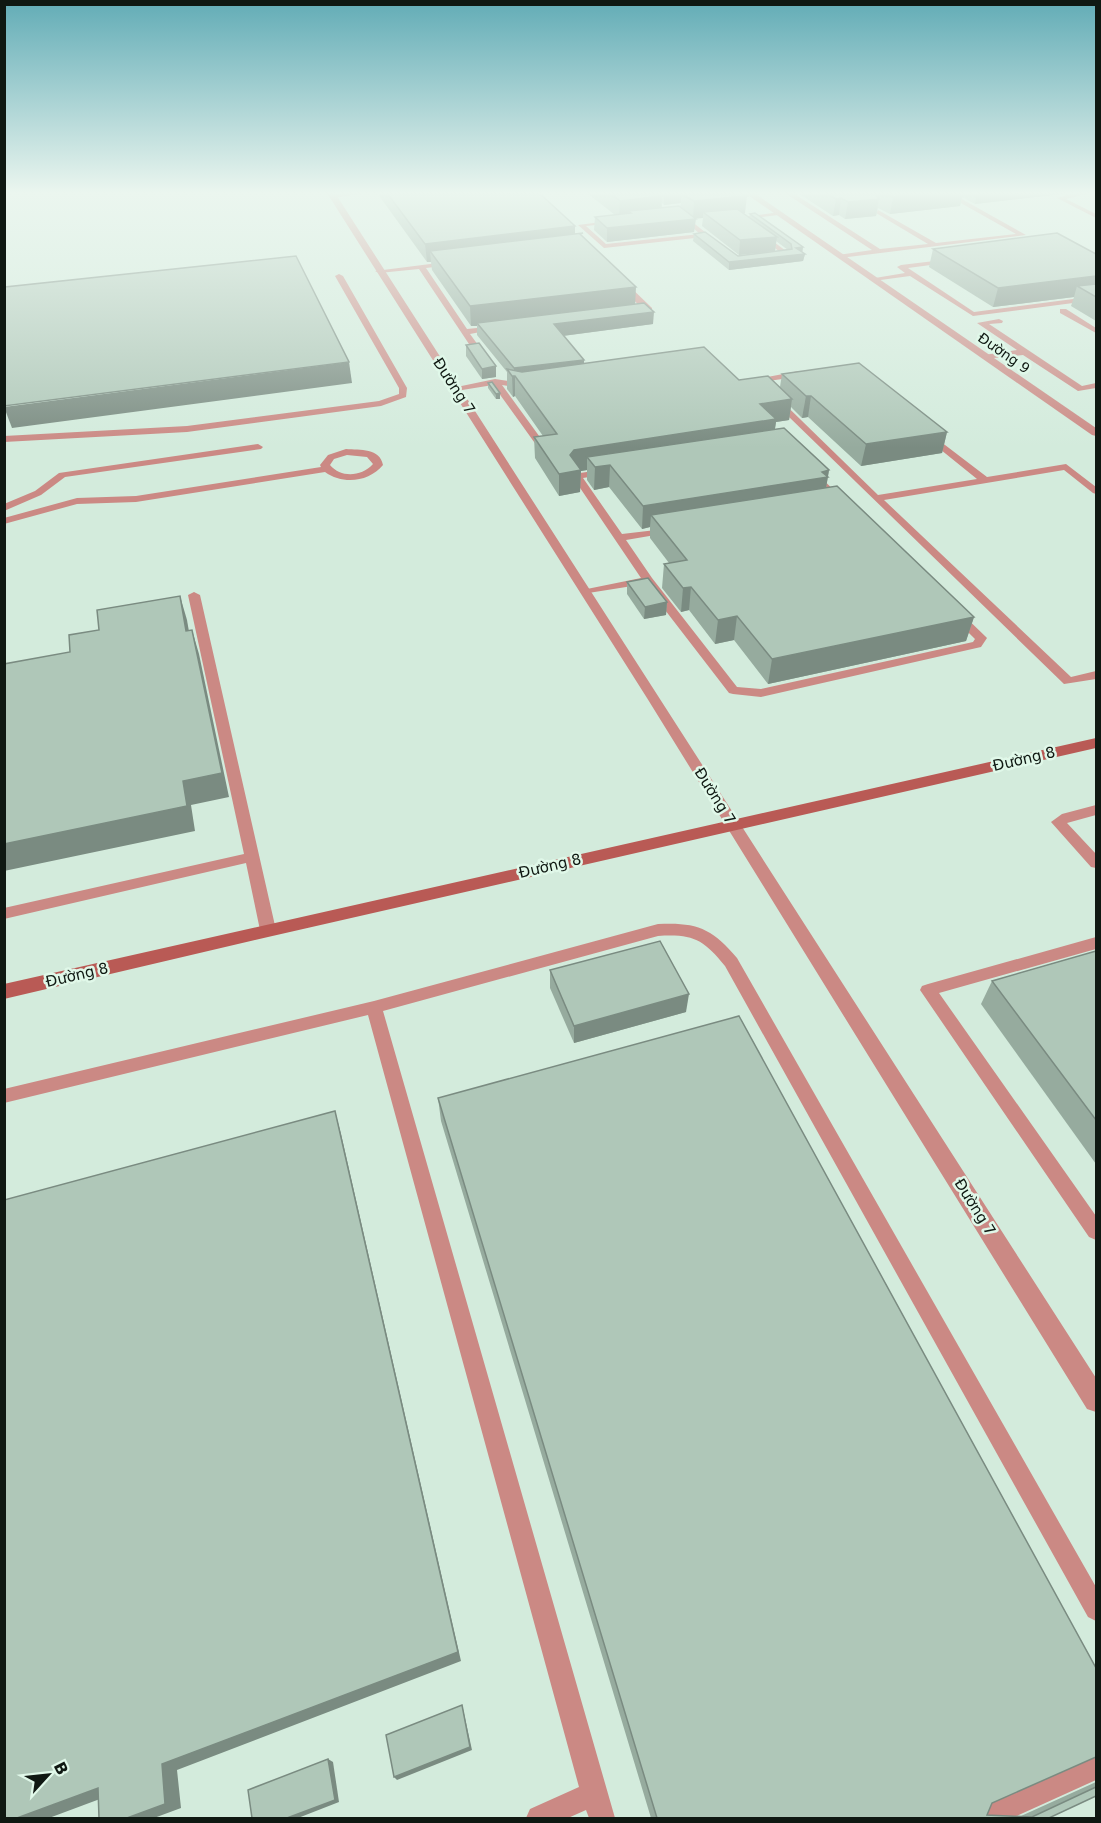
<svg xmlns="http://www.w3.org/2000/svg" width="1101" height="1823" font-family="'DejaVu Sans',sans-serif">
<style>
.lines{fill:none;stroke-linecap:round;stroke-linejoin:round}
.lane{fill:#cb8984;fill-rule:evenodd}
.street{fill:#cb8984;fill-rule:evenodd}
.secondary{fill:#b95a55;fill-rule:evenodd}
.wall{fill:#96ab9e;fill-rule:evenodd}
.shaded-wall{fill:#7a8b81}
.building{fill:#afc7b8;stroke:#7a8b81;stroke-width:1.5}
.labels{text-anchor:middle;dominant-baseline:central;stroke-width:5;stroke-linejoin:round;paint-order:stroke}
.far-street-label{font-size:14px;fill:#0f1812;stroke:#e0f8e9}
.street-label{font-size:15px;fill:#0f1812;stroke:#e0f8e9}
</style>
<rect width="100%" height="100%" fill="#d3ebdc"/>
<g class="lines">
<g class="lane">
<polygon points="341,193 364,193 333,198 330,196"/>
<polygon points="785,193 793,193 880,249 928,244 876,213 878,210 936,243 1016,234 943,193 951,193 1026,235 840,258 838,255 872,250"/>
<polygon points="1076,193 1090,193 1066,199 1096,214 1096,218 1057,198"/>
<polygon points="780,212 778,215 739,220 736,218"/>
<polygon points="681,213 720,244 720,246 716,246 704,237 604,248 578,225 617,220 615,223 586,226 606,244 700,234 679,216"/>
<polygon points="758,233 762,233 790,254 771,256 771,254 780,252 758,235"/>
<polygon points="951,259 953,262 908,268 974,312 1096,296 1096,300 973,316 910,276 873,281 869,279 905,273 897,267 901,265"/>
<polygon points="454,261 451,265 426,268 467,329 497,326 501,328 470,334 478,345 477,347 471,347 419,269 379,273 375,271"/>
<polygon points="339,274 343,276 407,388 406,397 381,406 187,432 4,442 4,436 187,426 379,401 399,394 399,388 335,276"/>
<polygon points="618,281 624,281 652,308 652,312 646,312 618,285"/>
<polygon points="1060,309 1066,309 1096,328 1096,333 1060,313"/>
<polygon points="999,319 1003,321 1002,323 989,324 1082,386 1096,383 1096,388 1078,391 1023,355 984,359 984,355 1017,350 977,323"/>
<polygon points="799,371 803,374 802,376 762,382 878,495 977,479 925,437 923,435 928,432 987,477 1066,464 1096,487 1096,494 1093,493 1064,470 884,500 1071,677 1096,671 1096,679 1064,684 751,380"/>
<polygon points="495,379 529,384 530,386 526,389 502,385 550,451 548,453 542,453 493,385 456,391 452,388"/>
<path d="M 783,441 L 985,636 L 987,638 L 981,647 L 761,697 L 733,694 L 729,693 L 645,584 L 582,594 L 582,590 L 641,578 L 572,476 L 574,474 ZM 781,447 L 975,639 L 973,642 L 761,689 L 737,687 L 652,578 L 626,540 L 673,532 L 673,528 L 622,534 L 583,478 Z"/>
<polygon points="258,444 263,447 261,449 65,477 41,495 4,511 4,504 35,491 59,473"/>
<path d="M 346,449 C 360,450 380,448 383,465 C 369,482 343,485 325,472 L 136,502 L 77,504 L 4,524 L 4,518 L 77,498 L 136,496 L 321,467 L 320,465 L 328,455 ZM 347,455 L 367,457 L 373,464 C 361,477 341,478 330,465 L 334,459 Z"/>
<polygon points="194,592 200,595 276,930 273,934 263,934 260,930 246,863 4,919 4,908 244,854 188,595"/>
<polygon points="1096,805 1096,815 1067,823 1096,854 1096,868 1091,867 1051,822 1062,814"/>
<path d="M 658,924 C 696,922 712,928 737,958 L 1096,1587 L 1096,1621 L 1088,1617 L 725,966 C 703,939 693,934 658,936 L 383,1011 L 615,1818 L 589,1818 L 586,1810 L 568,1818 L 526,1818 L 530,1809 L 579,1787 L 368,1015 L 4,1103 L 4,1089 L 374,1001 Z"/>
<polygon points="1096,937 1096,949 939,993 1096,1216 1096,1240 1089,1237 920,990 922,986 928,984"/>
<polygon points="1096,1754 1096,1780 1012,1818 971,1818 975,1809"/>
</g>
<g class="street">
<polygon points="327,193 335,193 1096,1378 1096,1412 1087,1409 647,698"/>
<polygon points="745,193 754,193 1096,428 1096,436 1092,435"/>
</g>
<polygon class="secondary" points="1096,738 1096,748 268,937 4,999 4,984"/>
</g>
<g class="wall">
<polygon points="379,193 539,193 575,226 575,234 583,236 635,304 653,324 563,336 584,363 739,380 780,387 782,374 947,432 942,453 861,466 808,417 802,418 791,407 789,420 776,422 775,429 829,470 826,488 974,617 966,641 768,684 734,640 715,644 689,610 681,612 662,588 664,564 669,563 650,538 650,527 642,529 609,487 594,490 587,480 587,470 581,471 580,492 559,496 535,458 534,437 543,436 515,396 513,397 507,389 507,372 477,335 477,326 471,326 432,270 431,262 427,262 380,197"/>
<path d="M 587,193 L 733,193 L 745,213 L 744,213 L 749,218 L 750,214 L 803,247 L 802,252 L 805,254 L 803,261 L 729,270 L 693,241 L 694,234 L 738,256 L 788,250 L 776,241 L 775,251 L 739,255 L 702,226 L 703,218 L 695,218 L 694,232 L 607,242 L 594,230 L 595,217 L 615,215 ZM 662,203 L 664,205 L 681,203 L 680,207 L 662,207 Z"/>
<polygon points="798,193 1069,193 975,204 962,197 960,206 890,214 878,208 876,216 845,219 839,215 833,216"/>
<polygon points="933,249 1096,254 1096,321 1071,306 1074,297 993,307 929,267"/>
<polygon points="466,345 496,377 482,379 466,356"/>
<polygon points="488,383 500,393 500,399 496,399 488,388"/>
<polygon points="627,582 667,602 666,615 644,619 627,594"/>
<polygon points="1096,951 1096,1164 981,1004 992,981"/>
<polygon points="550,970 686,1012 574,1043 550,988"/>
<polygon points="438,1098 992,1803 987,1815 1021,1816 1096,1782 1096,1796 1049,1818 651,1818 441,1121"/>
</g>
<g class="shaded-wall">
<polygon points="664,193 716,193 747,196 745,213 710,217 703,212 703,218 693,219 694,202 681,194 681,203 664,205"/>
<polygon points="879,193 880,193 876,216 845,219 848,202 877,196"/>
<polygon points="928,193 963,193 960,206 890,214 893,197"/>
<polygon points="977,193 1069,193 975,204"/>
<polygon points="662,196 661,213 628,211 628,217 619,218 620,201"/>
<polygon points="841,198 839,215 833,216 836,199"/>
<polygon points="696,219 694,232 607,242 607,228"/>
<polygon points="575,226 575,244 430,251 431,262 427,262 425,244"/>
<polygon points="777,237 775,251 739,255 740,240"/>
<polygon points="803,247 802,254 796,248"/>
<polygon points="805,254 803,261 729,270 729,262"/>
<polygon points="1096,276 1096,294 1077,286 1074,297 993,307 998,288"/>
<polygon points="636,287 635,307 477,323 477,326 471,326 470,306"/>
<polygon points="654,312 653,324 554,337 554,324"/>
<polygon points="584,360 584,373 515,376 515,396 513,397 512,376 514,376 514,368"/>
<polygon points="349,362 352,383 12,428 4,407"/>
<polygon points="496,366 496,377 482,379 482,369"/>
<polygon points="500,393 500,399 496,399 496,394"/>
<polygon points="806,396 811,396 808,417 802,418"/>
<polygon points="792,399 789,420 776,422 773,440 610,466 609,487 594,490 595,467 587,457 587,470 581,471 580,492 559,496 559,474 574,450 760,404"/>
<polygon points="947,432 942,453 861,466 866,444"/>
<polygon points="829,470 824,500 651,515 650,527 642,529 643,506"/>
<polygon points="691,587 689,610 681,612 683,588"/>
<polygon points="180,596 187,620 193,655 186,631"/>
<polygon points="667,602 666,615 644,619 645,607"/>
<polygon points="737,616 734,640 715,644 718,620"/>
<polygon points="974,617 966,641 768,684 772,659"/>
<polygon points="192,630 199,654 229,797 191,805 195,831 4,871 4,844 183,781"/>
<polygon points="689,994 686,1012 574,1043 574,1026"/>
<polygon points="335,1111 341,1134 461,1661 177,1770 181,1808 154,1818 127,1818 162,1764"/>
<polygon points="462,1705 463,1709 472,1750 397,1780 394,1777"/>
<polygon points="328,1759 333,1762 339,1802 298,1818 287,1818"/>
<polygon points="98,1788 116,1793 49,1818 17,1818"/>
</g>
<g class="building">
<polygon points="387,193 539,193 575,226 425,244"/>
<polygon points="610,193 659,193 662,196 620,201"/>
<polygon points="686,193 733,193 735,194 743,194 747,196 694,201 681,194"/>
<polygon points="827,193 879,193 877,196 879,199 848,202 841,198 836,199"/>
<polygon points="886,193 928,193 893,197"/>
<polygon points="679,206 696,219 607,228 595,217 631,213 628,211"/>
<polygon points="737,209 777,237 740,240 703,212"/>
<polygon points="755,213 803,247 796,248 805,254 729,262 694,234 705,232 738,256 792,249 791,244 750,214"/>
<polygon points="583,233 580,234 636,287 470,306 430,251"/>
<polygon points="1057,233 1096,254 1096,276 998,288 933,249"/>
<polygon points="296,256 349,362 4,406 5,287"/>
<polygon points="1096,284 1096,297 1077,286"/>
<polygon points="644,303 654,312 554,324 584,360 514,368 477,323"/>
<polygon points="479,343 496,366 482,369 466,345"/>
<polygon points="704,347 739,380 768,376 792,399 760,404 776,419 574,450 570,455 581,470 559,474 534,437 557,434 515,376 512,376 507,369 522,372"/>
<polygon points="859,363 947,432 866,444 811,396 806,396 782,374"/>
<polygon points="492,382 500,393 496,394 488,383"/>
<polygon points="784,428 829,470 822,472 828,477 643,506 610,465 595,467 587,457"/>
<polygon points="837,486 974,617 772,659 737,616 718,620 691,587 683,588 664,564 687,560 651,515"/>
<polygon points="648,578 667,602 645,607 627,582"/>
<polygon points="180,596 186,631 192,630 222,773 183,781 187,806 4,844 4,664 70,652 69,635 99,630 97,610"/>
<polygon points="660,941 689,994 574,1026 550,970"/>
<polygon points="1096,951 1096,1120 992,981"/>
<polygon points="739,1016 1096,1668 1096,1757 992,1803 987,1815 1032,1817 1096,1787 1096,1796 1049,1818 657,1818 438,1098"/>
<polygon points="335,1111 458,1652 162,1764 165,1804 127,1818 99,1818 98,1788 17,1818 4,1818 4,1200"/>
<polygon points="462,1705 470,1747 394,1777 386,1735"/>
<polygon points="328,1759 335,1800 287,1818 252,1818 248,1790"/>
</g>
<linearGradient id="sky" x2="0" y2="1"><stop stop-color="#62acb6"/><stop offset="0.43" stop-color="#ebf6ef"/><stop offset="1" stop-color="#ebf6ef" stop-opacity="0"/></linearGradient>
<rect width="1101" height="448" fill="url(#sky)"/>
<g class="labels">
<g class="far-street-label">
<text transform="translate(1004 353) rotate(35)">Đường 9</text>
</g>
<g class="street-label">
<text transform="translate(454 386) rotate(57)">Đường 7</text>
<text transform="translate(1024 759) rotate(-13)">Đường 8</text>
<text transform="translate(715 796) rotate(58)">Đường 7</text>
<text transform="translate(550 866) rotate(-13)">Đường 8</text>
<text transform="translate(77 975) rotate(-13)">Đường 8</text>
<text transform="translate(975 1207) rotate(58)">Đường 7</text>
</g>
</g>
<rect width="1101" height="1823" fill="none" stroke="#0f1812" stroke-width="12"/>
<g transform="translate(48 1775) rotate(63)" stroke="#e0f8e9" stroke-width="4.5" paint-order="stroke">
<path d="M0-4.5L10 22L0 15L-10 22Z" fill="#0f1812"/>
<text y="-9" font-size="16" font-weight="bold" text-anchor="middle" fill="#0f1812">B</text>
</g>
</svg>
